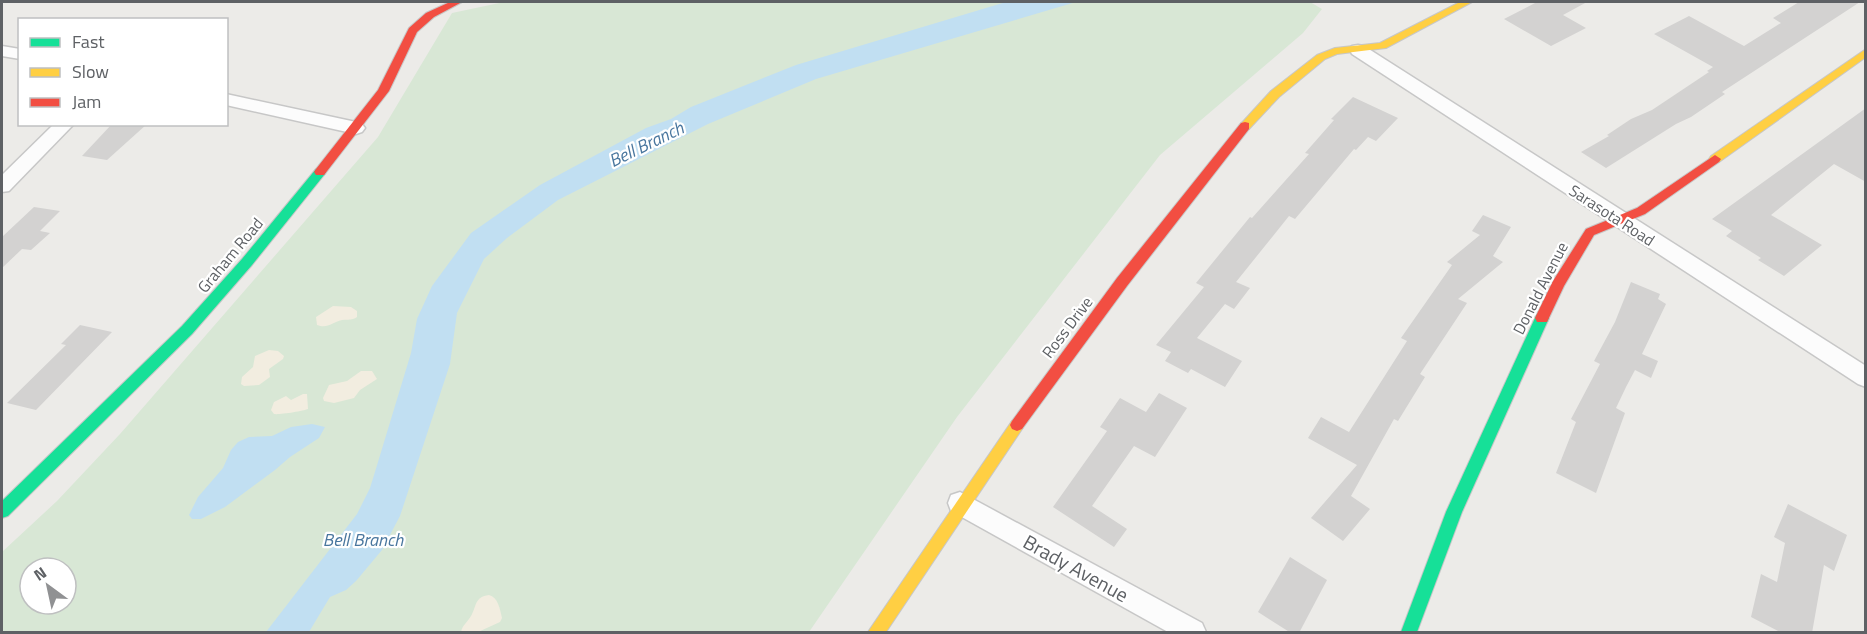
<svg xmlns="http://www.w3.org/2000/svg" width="1867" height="634" font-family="'Titillium Web',sans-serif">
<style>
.green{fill:#d8e7d5;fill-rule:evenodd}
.sand{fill:#f2ede0}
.water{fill:#c1dff2}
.building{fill:#d3d2d1}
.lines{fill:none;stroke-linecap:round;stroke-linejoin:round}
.street-casing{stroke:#c7c7c7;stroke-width:3}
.fast-casing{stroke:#c7c7c7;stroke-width:2}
.slow-casing{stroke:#c7c7c7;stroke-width:2}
.jam-casing{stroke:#c7c7c7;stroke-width:2}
.street{fill:#fcfcfc;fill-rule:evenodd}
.fast{fill:#16e098;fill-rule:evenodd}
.slow{fill:#ffcf43;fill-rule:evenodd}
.jam{fill:#f24e42;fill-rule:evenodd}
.labels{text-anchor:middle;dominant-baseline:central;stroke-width:4.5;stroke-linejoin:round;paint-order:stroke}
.street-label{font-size:16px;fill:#5e6165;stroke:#fff}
.water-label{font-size:18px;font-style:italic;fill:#49769e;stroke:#fff}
.near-street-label{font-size:20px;fill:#5e6165;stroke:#fff}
</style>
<rect width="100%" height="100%" fill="#ecebe8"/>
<path class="green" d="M 504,2 L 1310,2 L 1322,9 L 1303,33 L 1160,155 L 957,417 L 809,632 L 2,632 L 2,552 L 57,501 L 120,434 L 378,137 L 452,13 ZM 30,568 L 66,568 L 66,604 L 30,604 Z"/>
<g class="sand">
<path d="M 333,306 L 351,307 L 357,311 L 357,317 C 351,321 348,319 342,320 C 332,322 328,329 317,325 L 316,317 Z"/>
<polygon points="269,350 278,351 284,356 283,359 269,369 270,377 259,385 244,386 241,384 242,377 253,367 255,356"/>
<polygon points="372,371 377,379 360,390 354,398 334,403 324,401 323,398 329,385 347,381 361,371"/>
<path d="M 303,394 L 307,394 L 308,409 C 303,411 279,415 274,414 L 271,410 L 274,402 L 286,396 L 291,400 Z"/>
<path d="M 489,595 C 498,597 500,609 502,618 L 500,622 L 478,632 L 461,632 C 463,624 467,623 471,616 C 477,606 474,597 489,595 Z"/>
</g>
<g class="water">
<polygon points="1006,2 1076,2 816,79 708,124 558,200 507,238 484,259 457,313 450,364 400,516 382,550 356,581 346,590 330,597 309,632 266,632 357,514 370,488 378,462 411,353 417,319 432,286 471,233 540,185 646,128 671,119 691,107 796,65"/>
<polygon points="312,424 325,427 319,438 290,457 275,470 225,507 201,519 192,519 189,515 198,497 223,468 231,450 238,442 249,437 272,436 291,427"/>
</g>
<g class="building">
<polygon points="1537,2 1587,2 1563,15 1586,28 1551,46 1504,19"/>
<polygon points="1799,2 1860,2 1722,92 1725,94 1691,117 1676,124 1606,168 1581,152 1609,136 1607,135 1631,119 1652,110 1709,72 1707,71 1713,67 1654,34 1689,16 1744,46 1781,23 1773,18"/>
<polygon points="1353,97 1398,118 1376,141 1368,137 1356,150 1354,149 1295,219 1289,216 1236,282 1250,288 1234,309 1225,304 1197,338 1242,361 1225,387 1191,369 1188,373 1165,361 1171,352 1156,345 1204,287 1196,283 1250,217 1252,218 1309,154 1305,153 1334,120 1331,119"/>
<polygon points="1866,108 1866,182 1834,164 1771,215 1822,245 1784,276 1758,260 1761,258 1726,236 1732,231 1712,219"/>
<polygon points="112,124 147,124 107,160 82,156"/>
<polygon points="34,207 60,211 40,231 50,233 31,250 22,249 2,268 2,237"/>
<polygon points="1483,215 1511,227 1493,256 1503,262 1458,299 1467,303 1420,374 1425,377 1398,421 1394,419 1351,496 1370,509 1343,541 1311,518 1357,465 1308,438 1321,417 1349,432 1407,341 1401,338 1452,265 1447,262 1480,235 1472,231"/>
<polygon points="1631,282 1660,294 1658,299 1666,304 1642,354 1658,361 1651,378 1635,370 1626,387 1616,408 1625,413 1596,493 1556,473 1576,422 1571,419 1600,364 1594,361 1615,322"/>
<polygon points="80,325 112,332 36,410 7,403 66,345 61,344"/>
<polygon points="1159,393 1187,408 1155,457 1134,446 1092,506 1127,529 1114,547 1053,507 1107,431 1100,427 1120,398 1146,412"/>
<polygon points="1788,504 1847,535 1834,571 1824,565 1812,633 1782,633 1751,617 1761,574 1777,582 1785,543 1774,537"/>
<polygon points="1290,557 1327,580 1299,633 1291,633 1258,612"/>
</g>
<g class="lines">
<g class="street-casing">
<g id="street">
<polygon points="1358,45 1364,46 1866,366 1866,387 1858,384 1352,54 1350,50 1352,46"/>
<polygon points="2,46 20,49 20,59 2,56"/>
<polygon points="226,94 356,122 362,124 365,128 362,132 356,134 226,105"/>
<polygon points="54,124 74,124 9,191 2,192 2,175"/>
<polygon points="960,492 1202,623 1206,632 1168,632 951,511 948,503 951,495"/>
</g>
</g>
<g class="fast-casing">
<g id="fast">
<polygon points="320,168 326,172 324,175 252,265 192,334 8,516 2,518 2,501 182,326 242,259 316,169"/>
<polygon points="1542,313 1547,314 1549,318 1462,512 1417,632 1401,632 1446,512 1535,318 1537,314"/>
</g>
</g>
<g class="slow-casing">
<g id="slow">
<polygon points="1460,2 1472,2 1386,48 1337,54 1325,59 1279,97 1249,129 1241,129 1239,126 1271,91 1317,55 1335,48 1380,43"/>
<polygon points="1866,49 1866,57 1719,162 1711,162 1709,159 1711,156"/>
<polygon points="1017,419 1022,421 1024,425 1022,429 886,632 868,632 1012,421"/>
</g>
</g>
<g class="jam-casing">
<g id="jam">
<polygon points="450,2 462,2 434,17 417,32 389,91 324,175 316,175 314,172 316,169 378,90 409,28 426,13"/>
<polygon points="1245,122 1249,123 1249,129 1127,286 1022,429 1017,431 1012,429 1010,425 1012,421 1117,278 1241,123"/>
<polygon points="1715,155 1721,159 1719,162 1645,214 1594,235 1564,286 1547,322 1537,322 1535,318 1553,281 1586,229 1637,208"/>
</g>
</g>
<use href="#street" class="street"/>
<use href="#fast" class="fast"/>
<use href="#slow" class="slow"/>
<use href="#jam" class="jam"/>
</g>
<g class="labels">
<g class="street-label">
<text transform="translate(1612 215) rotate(33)">Sarasota Road</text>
<text transform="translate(230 255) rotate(-50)">Graham Road</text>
<text transform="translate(1540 288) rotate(-63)">Donald Avenue</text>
<text transform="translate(1067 327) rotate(-53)">Ross Drive</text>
</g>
<g class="water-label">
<text transform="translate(646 144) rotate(-26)">Bell Branch</text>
<text x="363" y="539">Bell Branch</text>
</g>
<g class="near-street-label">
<text transform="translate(1076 568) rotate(29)">Brady Avenue</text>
</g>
</g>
<rect width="1867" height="634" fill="none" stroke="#5e6165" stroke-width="6"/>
<rect x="18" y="18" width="210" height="108" fill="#ffffff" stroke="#bfc0c1" stroke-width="1.5"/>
<rect x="30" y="38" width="30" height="9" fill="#16e098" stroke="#bfc0c1" stroke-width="1.5"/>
<text x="72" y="48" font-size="18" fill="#5e6165">Fast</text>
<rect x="30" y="68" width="30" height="9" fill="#ffcf43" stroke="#bfc0c1" stroke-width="1.5"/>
<text x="72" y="78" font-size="18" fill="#5e6165">Slow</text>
<rect x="30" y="98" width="30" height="9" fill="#f24e42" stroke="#bfc0c1" stroke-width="1.5"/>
<text x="72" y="108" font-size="18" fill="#5e6165">Jam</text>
<g transform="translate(48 586) rotate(327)"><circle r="28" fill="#ffffff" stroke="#bfc0c1" stroke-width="1.5"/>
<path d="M0-4.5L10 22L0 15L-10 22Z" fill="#909193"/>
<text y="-9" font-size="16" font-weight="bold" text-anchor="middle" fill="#5e6165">N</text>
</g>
</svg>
